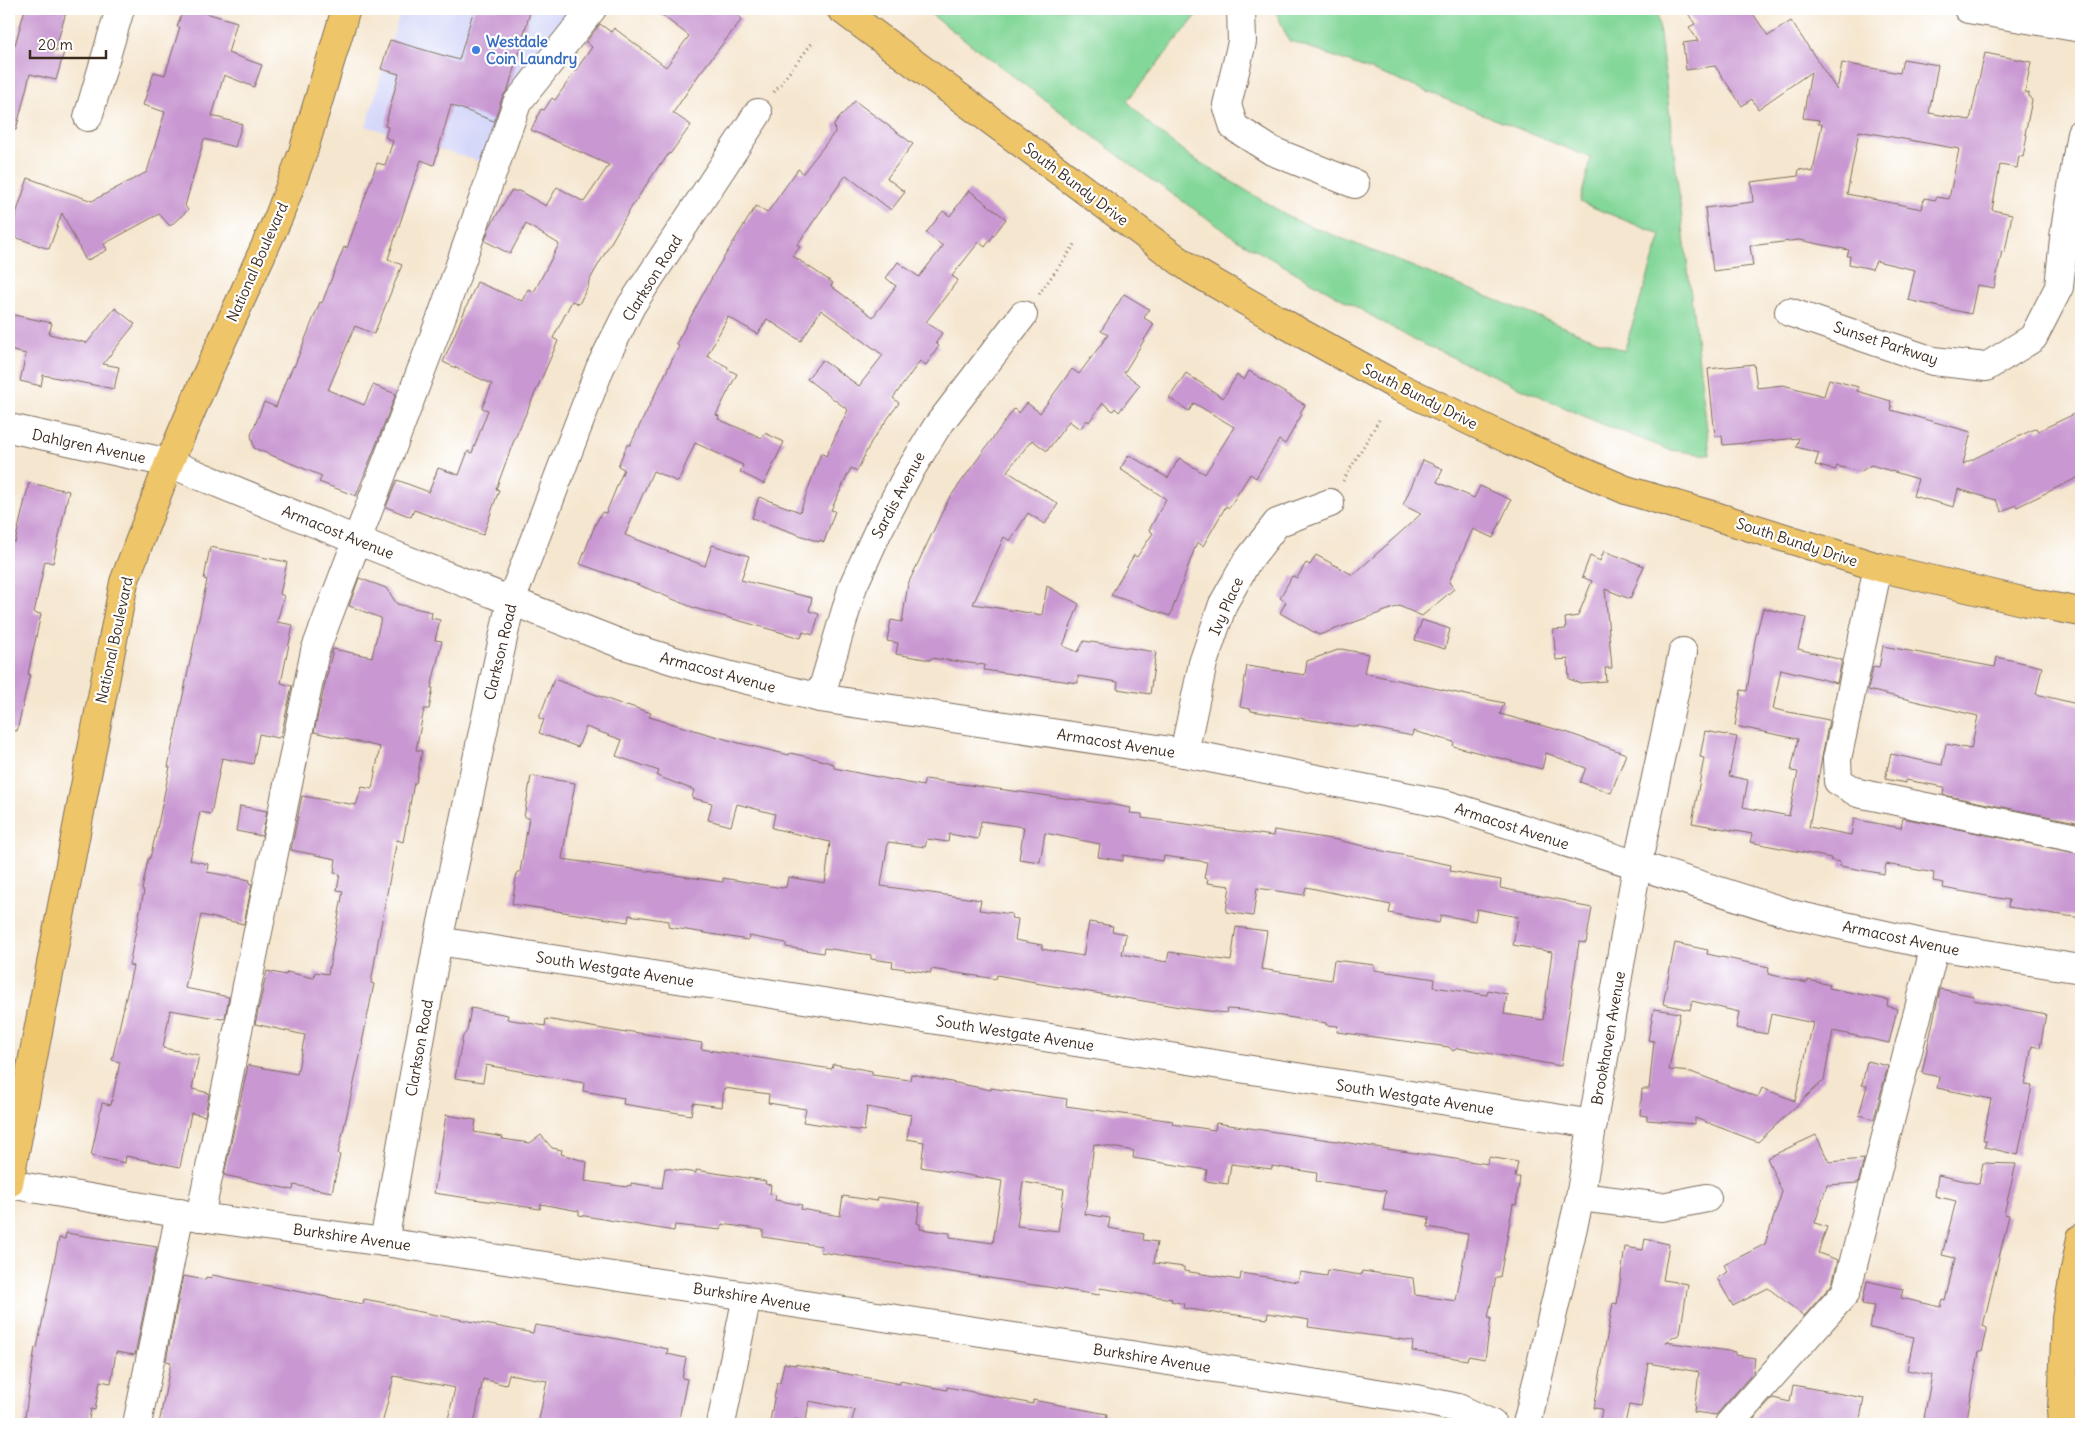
<svg xmlns="http://www.w3.org/2000/svg" width="2090" height="1433" font-family="Delius,sans-serif">
<style>
.built{fill:#d5d8f9}
.green{fill:#83d799;stroke:#5f805c}
.building{fill:#c998d2;fill-rule:evenodd}
.lines{fill:none;stroke-linecap:round;stroke-linejoin:round}
.minor-casing{stroke:#7c6c5c;stroke-width:30}
.major-casing{stroke:#7c6c5c;stroke-width:30}
.path{stroke:#7c6c5c;stroke-width:3;stroke-dasharray:1 4;stroke-linecap:butt}
.minor{stroke:#fff;stroke-width:28}
.major{stroke:#eec569;stroke-width:28}
.shop-dot{fill:#3f7fe0;stroke:#fff;stroke-width:2}
.labels{text-anchor:middle;dominant-baseline:central;stroke-width:4.5;stroke-linejoin:round;paint-order:stroke}
.shop-label{font-size:15px;font-weight:bold;fill:#366cbe;stroke:#fff;text-anchor:start}
.street-label{font-size:15px;fill:#3b2a1e;stroke:#fff}
</style>
<rect width="100%" height="100%" fill="#fff"/>
<filter id="ink" filterUnits="userSpaceOnUse"><feTurbulence type="fractalNoise" baseFrequency=".02" numOctaves="2"/><feDisplacementMap in="SourceGraphic" scale="10" xChannelSelector="R" yChannelSelector="G"/><feConvolveMatrix kernelMatrix="1 2 1 2 8 2 1 2 1" color-interpolation-filters="sRGB"/></filter>
<filter id="wash" filterUnits="userSpaceOnUse"><feTurbulence type="fractalNoise" baseFrequency=".0096" numOctaves="4" result="noise"/><feDisplacementMap in="SourceGraphic" scale="20" xChannelSelector="R" yChannelSelector="G"/><feGaussianBlur stdDeviation="1.12" result="paint"/><feColorMatrix in="noise" values="0 0 0 0 0 0 0 0 0 0 0 0 0 0 0 0 0 1.4 0 .05"/><feComposite in="paint" operator="in"/></filter>
<g filter="url(#wash)">
<rect width="100%" height="100%" fill="#f5e6cf"/>
<polygon class="built" points="401,9 580,9 488,164 366,126"/>
<polygon class="green" points="924,9 1202,9 1127,101 1155,129 1191,157 1293,219 1624,351 1661,235 1580,202 1591,158 1393,78 1288,40 1275,9 1657,9 1710,455 1670,450 1597,422 1414,340 1235,238 1134,167"/>
<g id="blocks">
<g class="building">
<polygon points="25,9 67,9 55,50 64,52 56,80 30,74 16,130 9,129 9,43 15,45"/>
<polygon points="183,9 192,9 237,22 228,53 262,65 254,87 224,75 212,116 242,124 235,147 204,139 185,206 188,210 170,226 159,214 104,244 107,250 86,261 62,213 49,249 9,235 28,178 92,201 147,172 165,112 143,105 154,72 165,75 180,27 177,27"/>
<polygon points="474,9 531,9 508,89 502,98 494,121 451,105 434,165 421,160 388,259 402,265 374,334 355,326 328,390 364,405 373,385 396,394 356,496 319,482 322,476 254,448 251,435 264,402 276,407 287,377 288,378 293,366 294,367 320,302 322,303 344,247 347,248 377,163 385,165 393,141 385,137 388,127 385,126 399,74 381,69 390,40 459,60"/>
<polygon points="654,9 730,9 742,19 700,73 673,113 691,125 670,154 669,153 661,165 660,164 629,211 588,283 589,284 579,304 572,301 553,338 558,341 513,443 496,489 499,490 483,535 414,510 411,517 386,507 397,480 429,492 438,468 459,475 468,451 472,453 488,410 482,408 492,384 443,362 477,282 522,301 528,289 534,292 559,244 526,224 510,254 485,241 489,228 511,191 519,191 546,206 557,187 584,202 609,165 531,130 541,109 544,110 552,98 555,100 592,47 586,42 600,24 611,32 614,28 666,67 689,36"/>
<path d="M 1685,9 L 1750,9 L 1768,36 L 1791,21 L 1837,90 L 1842,63 L 1900,73 L 1903,59 L 1938,65 L 1929,113 L 1970,120 L 1985,53 L 2031,62 L 2025,92 L 2029,93 L 2029,97 L 2032,100 L 2025,134 L 2027,135 L 2023,157 L 2019,156 L 2017,168 L 2000,165 L 1992,210 L 2012,214 L 2005,252 L 2002,251 L 1994,288 L 1977,285 L 1971,314 L 1908,300 L 1915,270 L 1876,261 L 1872,269 L 1849,264 L 1850,256 L 1847,256 L 1849,250 L 1799,240 L 1750,246 L 1753,266 L 1713,271 L 1705,208 L 1753,202 L 1751,182 L 1798,176 L 1799,169 L 1813,172 L 1822,124 L 1818,124 L 1819,120 L 1803,118 L 1811,72 L 1758,109 L 1752,99 L 1742,106 L 1715,66 L 1686,70 L 1683,43 L 1698,41 L 1689,27 L 1695,24 ZM 1859,131 L 1959,149 L 1949,199 L 1936,197 L 1936,200 L 1924,198 L 1922,209 L 1847,194 Z"/>
<polygon points="855,101 913,144 887,178 905,192 891,210 846,175 797,245 800,247 793,256 833,283 831,286 873,317 896,286 886,278 898,262 919,277 943,246 926,233 943,211 950,216 969,190 1006,219 985,247 979,242 952,276 958,280 926,322 942,333 936,343 939,346 926,365 920,361 893,398 899,403 871,442 857,471 851,468 831,510 835,511 824,542 820,540 819,542 752,518 759,497 800,512 821,453 826,456 848,410 807,379 822,360 859,386 883,355 821,310 801,341 767,319 758,334 728,317 707,356 728,367 727,369 737,374 716,415 719,416 718,419 762,438 765,433 784,442 764,484 740,472 743,465 695,443 678,482 653,471 625,535 705,566 712,545 749,556 741,580 812,598 809,611 819,614 813,635 803,632 801,638 694,608 639,585 580,564 595,525 602,512 606,513 624,469 618,466 627,445 630,445 679,346 676,344 716,270 756,206 767,213 798,169 803,173 835,132 834,125 840,117"/>
<polygon points="1124,294 1149,309 1144,318 1154,324 1124,373 1140,385 1119,412 1115,408 1113,411 1103,403 1089,422 1087,420 1080,429 1069,421 1047,451 1032,440 1007,471 1058,504 1045,524 1028,513 1010,541 1004,537 973,604 1042,615 1047,586 1079,604 1063,646 1078,652 1084,641 1156,652 1150,694 1117,689 1118,682 1078,676 1078,683 984,670 985,665 931,658 930,660 896,654 898,643 887,641 891,620 902,622 908,584 948,500 1014,409 1019,413 1027,403 1040,413 1072,369 1079,374 1108,335 1101,331"/>
<polygon points="115,308 135,324 103,364 119,367 114,389 43,375 41,386 20,381 26,354 9,350 9,314 52,323 49,334 87,343"/>
<polygon points="1754,364 1757,388 1783,385 1824,396 1829,379 1858,387 1857,391 1891,401 1890,406 1892,406 1891,410 1971,432 1963,464 2036,428 2038,431 2081,411 2081,476 2017,507 2016,505 2002,512 1996,500 1958,489 1954,507 1913,496 1918,479 1871,465 1860,472 1837,466 1835,470 1815,465 1819,453 1796,447 1799,438 1723,445 1722,436 1715,436 1708,369"/>
<polygon points="1249,371 1305,405 1300,413 1302,414 1285,444 1279,440 1256,478 1250,474 1229,508 1226,506 1203,546 1197,542 1170,616 1111,595 1134,555 1137,557 1153,533 1149,530 1166,499 1120,469 1129,455 1168,478 1179,458 1205,474 1234,427 1194,403 1189,411 1169,398 1186,373 1223,398 1237,375 1244,380"/>
<polygon points="1423,460 1443,469 1437,482 1474,498 1480,486 1511,500 1493,538 1473,529 1449,582 1454,589 1422,616 1399,606 1319,635 1280,613 1286,602 1280,598 1292,576 1297,578 1306,563 1310,565 1316,555 1353,575 1421,514 1403,505"/>
<polygon points="29,483 69,491 53,563 45,561 34,613 41,614 28,674 30,674 17,731 9,730 9,541 15,542"/>
<polygon points="210,547 287,562 280,594 284,596 277,622 293,625 281,683 292,686 281,736 278,738 259,734 253,764 222,758 211,814 200,812 190,860 208,864 207,872 250,880 249,883 252,884 244,924 201,915 185,988 229,997 225,1018 222,1019 170,1010 163,1048 199,1055 192,1089 209,1093 205,1116 191,1113 180,1167 126,1156 125,1163 91,1156 102,1103 111,1105 120,1062 112,1060 133,966 129,965 144,891 142,890 148,859 150,858 157,829 170,767 168,767 207,580 204,579"/>
<polygon points="1604,551 1644,566 1630,599 1605,589 1612,668 1605,668 1606,681 1580,683 1569,679 1568,659 1556,660 1553,630 1566,629 1565,618 1578,616 1592,581 1582,577 1590,556 1600,561"/>
<polygon points="359,578 386,588 397,604 432,612 431,618 440,620 435,640 442,641 431,688 433,688 429,709 424,709 416,750 422,751 416,783 414,783 403,842 397,840 379,936 371,983 374,984 362,1043 363,1043 338,1154 340,1155 332,1192 294,1185 293,1190 224,1175 248,1065 297,1074 305,1035 255,1024 267,971 286,975 287,972 314,978 315,972 328,974 343,891 337,890 340,874 334,873 336,859 291,850 302,796 356,805 362,787 372,789 380,747 314,732 333,649 372,657 381,618 349,606"/>
<polygon points="1763,608 1806,618 1798,649 1842,660 1837,683 1781,669 1773,709 1829,720 1809,827 1851,835 1854,819 1901,828 1903,818 2081,854 2081,918 2008,907 2009,900 1943,888 1944,883 1933,881 1934,873 1886,864 1884,874 1840,866 1840,862 1830,860 1831,858 1750,842 1752,834 1692,823 1704,758 1700,757 1705,731 1737,737 1729,776 1748,780 1743,807 1789,816 1798,772 1791,771 1798,739 1735,726 1741,690 1747,691 1755,640"/>
<polygon points="1422,620 1450,629 1445,649 1415,640"/>
<polygon points="1883,646 1995,667 1997,657 2042,667 2036,694 2081,705 2081,823 1943,795 1944,787 1906,780 1906,783 1885,779 1891,754 1942,765 1946,744 1971,749 1978,716 1868,690 1873,667 1879,668"/>
<polygon points="1341,649 1368,654 1364,673 1504,703 1500,714 1566,732 1626,754 1611,793 1580,782 1586,768 1546,753 1542,769 1453,746 1454,742 1413,731 1412,736 1359,725 1358,727 1251,711 1251,709 1240,707 1247,666 1305,675 1307,661"/>
<path d="M 554,679 L 626,706 L 627,705 L 651,713 L 649,717 L 739,743 L 789,755 L 790,753 L 817,759 L 834,764 L 834,768 L 853,772 L 923,786 L 925,779 L 1108,804 L 1131,808 L 1130,813 L 1142,814 L 1142,818 L 1273,836 L 1274,830 L 1337,840 L 1378,849 L 1378,850 L 1451,865 L 1450,871 L 1501,880 L 1500,888 L 1567,901 L 1576,904 L 1576,905 L 1592,908 L 1586,943 L 1579,942 L 1561,1066 L 1458,1048 L 1453,1051 L 1449,1047 L 1337,1032 L 1338,1026 L 1326,1025 L 1326,1023 L 1242,1010 L 1227,1009 L 1226,1013 L 1192,1009 L 1035,983 L 1035,982 L 997,975 L 996,979 L 931,969 L 931,973 L 892,967 L 893,962 L 871,959 L 871,955 L 824,948 L 823,953 L 786,947 L 786,943 L 749,936 L 748,940 L 668,927 L 669,921 L 629,915 L 628,922 L 512,904 L 517,872 L 520,872 L 529,818 L 524,817 L 531,776 L 575,783 L 562,859 L 723,882 L 723,878 L 782,888 L 786,887 L 788,877 L 825,883 L 830,842 L 772,828 L 775,814 L 737,804 L 731,826 L 708,820 L 712,803 L 692,798 L 694,790 L 657,776 L 659,771 L 616,756 L 622,740 L 586,727 L 578,747 L 539,733 L 544,720 L 539,718 ZM 981,821 L 1024,827 L 1019,859 L 1040,862 L 1045,833 L 1100,844 L 1098,857 L 1123,861 L 1123,855 L 1163,861 L 1164,856 L 1207,862 L 1204,878 L 1208,879 L 1207,883 L 1230,886 L 1226,912 L 1253,916 L 1257,888 L 1304,895 L 1306,887 L 1391,905 L 1389,913 L 1439,923 L 1441,915 L 1475,921 L 1477,909 L 1518,917 L 1513,945 L 1552,952 L 1543,1020 L 1504,1014 L 1507,994 L 1488,990 L 1487,995 L 1434,987 L 1435,979 L 1374,970 L 1374,965 L 1334,960 L 1331,980 L 1261,969 L 1267,931 L 1236,927 L 1231,961 L 1169,952 L 1167,962 L 1122,954 L 1126,934 L 1112,931 L 1113,926 L 1089,922 L 1083,956 L 1042,949 L 1042,945 L 1015,940 L 1018,919 L 1011,918 L 1012,914 L 979,910 L 981,900 L 881,886 L 888,842 L 925,847 L 927,839 L 948,842 L 949,834 L 978,839 Z"/>
<polygon points="240,806 267,811 262,836 236,831"/>
<polygon points="1675,943 1708,950 1707,954 1769,967 1768,974 1807,983 1808,980 1830,985 1829,988 1888,1000 1887,1006 1897,1009 1889,1043 1833,1031 1824,1080 1758,1142 1695,1118 1695,1124 1647,1120 1647,1116 1640,1115 1642,1089 1649,1089 1654,1041 1648,1040 1654,1009 1680,1013 1669,1070 1691,1072 1758,1097 1762,1088 1795,1101 1813,1023 1771,1014 1767,1034 1736,1028 1739,1012 1692,1001 1690,1010 1663,1004"/>
<polygon points="1940,989 1974,996 1973,1000 2046,1014 2040,1048 2032,1046 2025,1085 2032,1086 2018,1155 1985,1147 1986,1140 1983,1140 1991,1099 1937,1088 1939,1077 1922,1073"/>
<path d="M 471,1008 L 508,1015 L 507,1019 L 545,1026 L 546,1019 L 626,1033 L 626,1031 L 702,1043 L 701,1049 L 785,1062 L 832,1069 L 833,1064 L 872,1071 L 872,1075 L 910,1080 L 911,1074 L 991,1090 L 991,1088 L 1067,1099 L 1066,1106 L 1173,1121 L 1172,1124 L 1215,1130 L 1216,1123 L 1488,1164 L 1489,1157 L 1518,1162 L 1515,1177 L 1520,1177 L 1516,1205 L 1513,1204 L 1500,1277 L 1496,1277 L 1488,1318 L 1491,1318 L 1485,1359 L 1468,1356 L 1467,1360 L 1412,1351 L 1413,1341 L 1308,1327 L 1309,1320 L 1268,1313 L 1267,1319 L 1221,1313 L 1221,1314 L 1183,1308 L 1184,1304 L 1171,1301 L 1172,1299 L 1100,1288 L 1099,1295 L 821,1252 L 822,1246 L 763,1237 L 763,1230 L 722,1224 L 721,1230 L 675,1225 L 674,1231 L 579,1215 L 579,1211 L 541,1204 L 540,1209 L 434,1193 L 446,1115 L 476,1120 L 474,1132 L 503,1137 L 502,1139 L 530,1143 L 541,1135 L 552,1148 L 562,1150 L 561,1154 L 587,1162 L 585,1181 L 627,1187 L 628,1185 L 631,1186 L 631,1183 L 662,1188 L 665,1168 L 696,1173 L 696,1170 L 766,1181 L 765,1184 L 771,1185 L 770,1194 L 776,1195 L 775,1200 L 802,1205 L 801,1209 L 840,1216 L 843,1196 L 877,1201 L 878,1197 L 920,1203 L 917,1223 L 920,1224 L 920,1229 L 950,1233 L 950,1237 L 993,1243 L 1002,1181 L 921,1167 L 924,1142 L 907,1139 L 911,1115 L 867,1107 L 864,1131 L 803,1122 L 806,1109 L 768,1103 L 769,1094 L 724,1088 L 722,1107 L 693,1103 L 691,1115 L 623,1104 L 624,1098 L 583,1091 L 584,1083 L 486,1065 L 483,1082 L 455,1078 L 463,1036 L 467,1031 ZM 1094,1144 L 1134,1151 L 1133,1158 L 1207,1170 L 1205,1181 L 1228,1184 L 1231,1164 L 1272,1169 L 1272,1166 L 1317,1173 L 1316,1181 L 1386,1191 L 1383,1210 L 1429,1217 L 1428,1227 L 1468,1234 L 1456,1301 L 1415,1295 L 1413,1278 L 1362,1271 L 1361,1275 L 1328,1270 L 1327,1276 L 1300,1272 L 1298,1282 L 1241,1273 L 1240,1280 L 1184,1271 L 1184,1267 L 1154,1263 L 1157,1242 L 1143,1240 L 1144,1234 L 1108,1228 L 1110,1218 L 1085,1214 ZM 1023,1182 L 1064,1189 L 1058,1231 L 1017,1226 Z"/>
<polygon points="1867,1061 1888,1066 1874,1119 1859,1115 1867,1086 1862,1085"/>
<polygon points="1816,1135 1829,1162 1864,1159 1858,1183 1827,1185 1815,1223 1827,1227 1818,1253 1838,1260 1832,1284 1804,1316 1768,1288 1733,1306 1717,1278 1728,1272 1724,1265 1765,1244 1782,1192 1767,1158"/>
<polygon points="1983,1163 2016,1164 2004,1214 2009,1215 1983,1326 1987,1328 1987,1331 1982,1352 1979,1352 1966,1424 1923,1424 1932,1375 1907,1370 1914,1337 1870,1328 1874,1306 1862,1304 1867,1281 1903,1289 1901,1298 1941,1307 1943,1300 1945,1301 1955,1258 1942,1255 1956,1201 1935,1196 1938,1175 1979,1184"/>
<polygon points="66,1233 157,1247 135,1355 116,1352 111,1383 100,1381 95,1410 91,1409 88,1424 24,1424 35,1347 37,1348 59,1238 65,1239"/>
<polygon points="1645,1239 1669,1244 1663,1280 1688,1284 1680,1334 1665,1342 1735,1352 1735,1355 1755,1358 1753,1373 1716,1415 1694,1412 1699,1372 1648,1363 1641,1407 1629,1405 1625,1424 1600,1421 1602,1409 1594,1408 1613,1303 1617,1304 1625,1247 1643,1250"/>
<polygon points="212,1275 363,1304 364,1299 391,1304 405,1309 533,1333 535,1325 592,1334 668,1349 667,1354 686,1358 682,1378 687,1379 678,1424 538,1424 547,1381 509,1374 506,1385 483,1379 474,1424 447,1424 455,1388 394,1376 382,1424 159,1424 171,1362 166,1361 183,1276 206,1280 206,1277 212,1278"/>
<polygon points="784,1363 795,1365 795,1364 900,1384 900,1381 947,1390 947,1387 1033,1404 1033,1400 1107,1414 1106,1424 851,1424 855,1410 809,1401 806,1421 795,1419 794,1424 770,1421 777,1383 780,1383"/>
<polygon points="1793,1385 1864,1398 1859,1424 1757,1424 1758,1421 1753,1420 1773,1398 1790,1402"/>
</g>
</g>
</g>
<g filter="url(#ink)">
<use href="#blocks" fill-opacity="0" stroke="#7c6c5c" stroke-width="1"/>
<g class="lines">
<g class="minor-casing">
<g id="minor">
<polyline points="1241,9 1242,42 1227,105 1234,127 1272,151 1355,184"/>
<polyline points="1968,9 2081,28"/>
<polyline points="88,117 120,9"/>
<polyline points="1789,312 1933,361 1986,367 2033,338 2059,287 2065,229 2081,133"/>
<polyline points="9,428 169,463 356,540 624,645 691,666 820,698 1184,753 1445,804 1795,915 1935,946 2081,969"/>
<polyline points="1878,567 1837,759 1838,781 1858,793 2081,839"/>
<polyline points="820,698 853,586 878,531 908,474 936,428 1023,315"/>
<polyline points="1184,753 1203,663 1223,604 1246,563 1277,523 1330,503"/>
<polyline points="438,941 1593,1124"/>
<polyline points="9,1184 200,1217 384,1242 747,1296 1416,1399 1458,1408 1492,1424"/>
<polyline points="1580,1197 1662,1207 1707,1198"/>
<polyline points="200,1217 315,651 443,313 517,103 592,9"/>
<polyline points="384,1242 438,941 511,601 600,368 631,306 758,113"/>
<polyline points="137,1424 180,1213"/>
<polyline points="721,1424 747,1296"/>
<polyline points="1527,1424 1580,1197 1637,866 1683,652"/>
<polyline points="1729,1424 1846,1292 1935,946"/>
</g>
</g>
<g class="major-casing">
<g id="major">
<polyline points="841,9 1192,270 1301,333 1399,387 1512,441 1626,490 1718,517 1878,567 2022,601 2081,612"/>
<polyline points="9,1183 124,582 169,463 207,374 279,216 303,152 346,9"/>
<polyline points="2063,1424 2062,1409 2066,1318 2081,1238"/>
</g>
</g>
<g class="path">
<polyline points="774,92 812,43"/>
<polyline points="1039,294 1076,243"/>
<polyline points="1343,481 1379,420"/>
</g>
<use href="#minor" class="minor"/>
<use href="#major" class="major"/>
</g>
</g>
<circle class="shop-dot" cx="476" cy="50" r="5"/>
<g class="labels">
<g class="shop-label">
<text x="486" y="41">Westdale<tspan x="486" dy="17">Coin Laundry</tspan></text>
</g>
<g class="street-label">
<text transform="translate(1076 184) rotate(37)">South Bundy Drive</text>
<text transform="translate(257 262) rotate(-66)">National Boulevard</text>
<text transform="translate(652 278) rotate(-58)">Clarkson Road</text>
<text transform="translate(1886 343) rotate(18)">Sunset Parkway</text>
<text transform="translate(1420 396) rotate(27)">South Bundy Drive</text>
<text transform="translate(89 446) rotate(12)">Dahlgren Avenue</text>
<text transform="translate(898 495) rotate(-62)">Sardis Avenue</text>
<text transform="translate(338 532) rotate(22)">Armacost Avenue</text>
<text transform="translate(1797 542) rotate(18)">South Bundy Drive</text>
<text transform="translate(1226 606) rotate(-66)">Ivy Place</text>
<text transform="translate(114 640) rotate(-78)">National Boulevard</text>
<text transform="translate(500 652) rotate(-77)">Clarkson Road</text>
<text transform="translate(718 672) rotate(15)">Armacost Avenue</text>
<text transform="translate(1116 743) rotate(9)">Armacost Avenue</text>
<text transform="translate(1512 826) rotate(18)">Armacost Avenue</text>
<text transform="translate(1901 938) rotate(12)">Armacost Avenue</text>
<text transform="translate(615 969) rotate(9)">South Westgate Avenue</text>
<text transform="translate(1015 1033) rotate(9)">South Westgate Avenue</text>
<text transform="translate(1608 1038) rotate(-80)">Brookhaven Avenue</text>
<text transform="translate(419 1048) rotate(-80)">Clarkson Road</text>
<text transform="translate(1415 1097) rotate(9)">South Westgate Avenue</text>
<text transform="translate(352 1237) rotate(8)">Burkshire Avenue</text>
<text transform="translate(752 1297) rotate(9)">Burkshire Avenue</text>
<text transform="translate(1152 1358) rotate(9)">Burkshire Avenue</text>
</g>
</g>
<rect width="2090" height="1433" fill="none" stroke="#fff" stroke-width="30"/>
<path d="M30 50v8h76v-8" fill="none" stroke="#3b2a1e" stroke-width="2.5"/>
<text x="38" y="50" font-size="15" fill="#3b2a1e" stroke="#ffffff" stroke-width="4" paint-order="stroke">20 m</text>
</svg>
